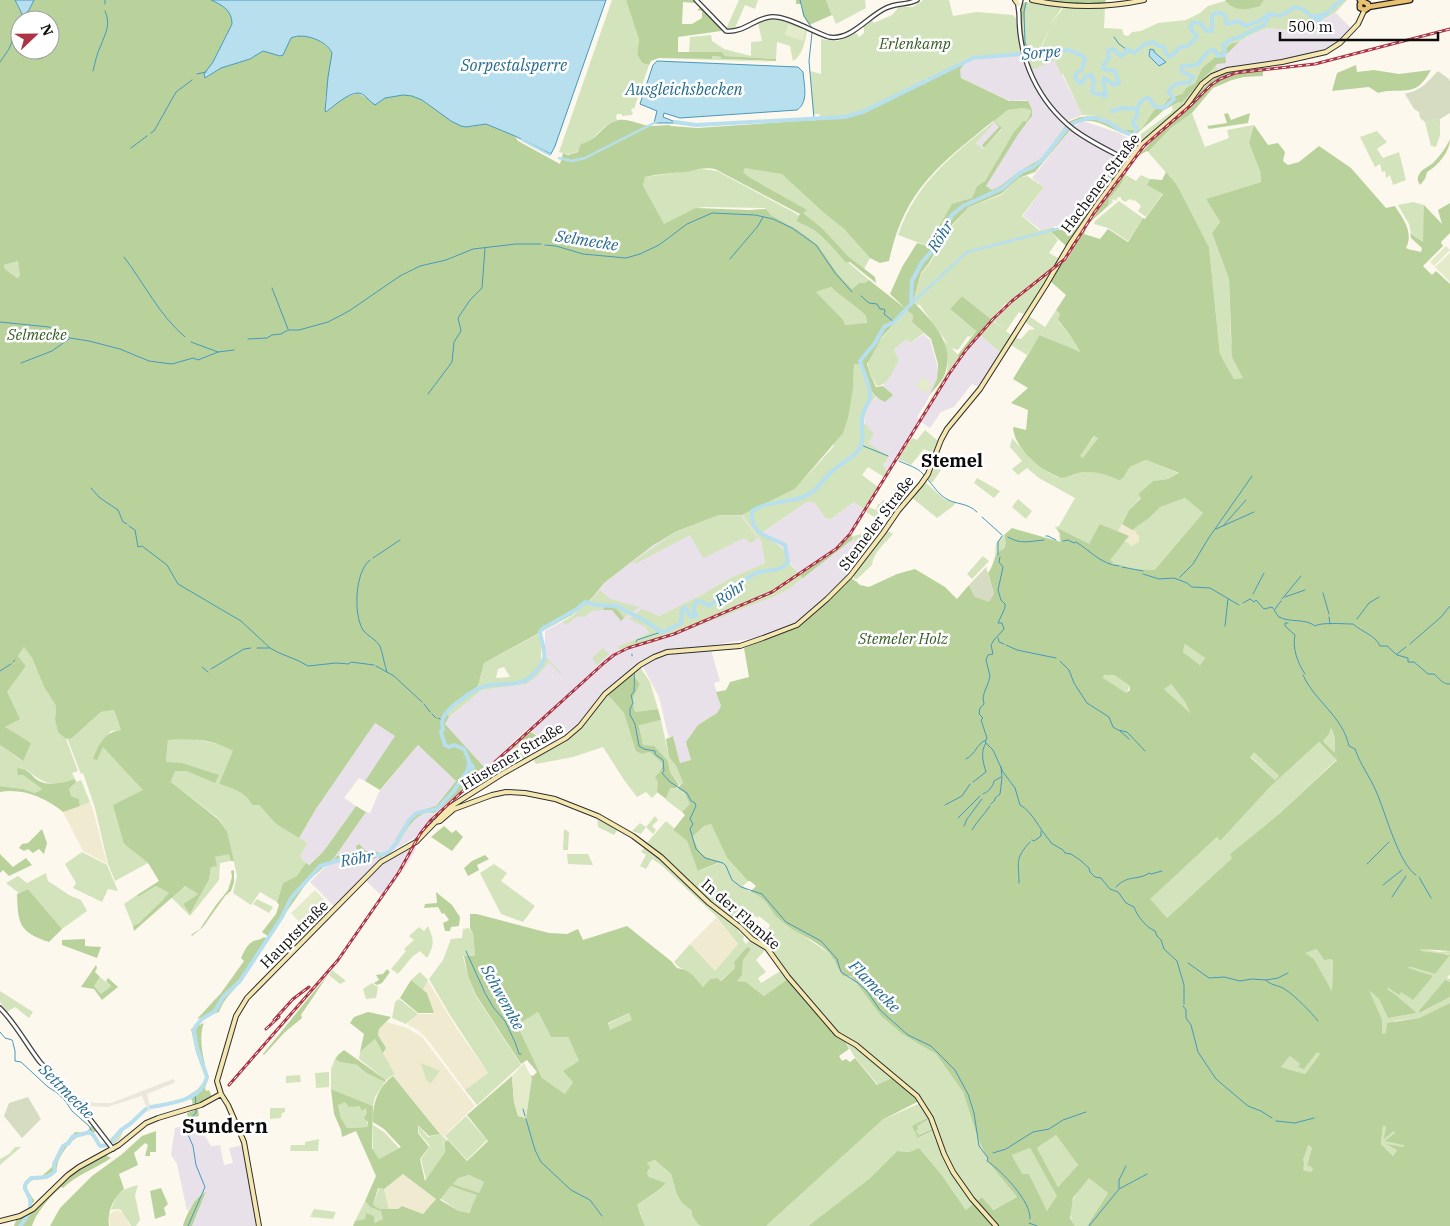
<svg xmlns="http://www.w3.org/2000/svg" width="1450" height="1226" viewBox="0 0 1450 1226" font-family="'IBM Plex Serif',serif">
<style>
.industrial{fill:#e8e1ea}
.farmland{fill:#f0ead0}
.green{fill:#d3e3bb;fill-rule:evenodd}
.forest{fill:#b9d29c;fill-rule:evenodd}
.cemetery{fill:#d6dcc1}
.pitch{fill:#e3ebcb}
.plaza{fill:#ece6dd}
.water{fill:#b8dfee;stroke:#4799bc}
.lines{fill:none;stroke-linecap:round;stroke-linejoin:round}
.stream{stroke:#4799bc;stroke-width:1}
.canal{stroke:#b8dfee;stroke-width:2.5}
.river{stroke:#b8dfee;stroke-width:4}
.tertiary-casing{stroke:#3f3f3f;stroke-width:5.5}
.secondary-casing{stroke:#2e2e2e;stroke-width:6}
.primary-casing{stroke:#1d1d1d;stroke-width:7}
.tertiary{stroke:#fff;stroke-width:3}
.secondary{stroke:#f5e7b0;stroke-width:4}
.primary{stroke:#e8c072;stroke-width:4.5}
.rail-casing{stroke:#ab3546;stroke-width:3}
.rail{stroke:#fff;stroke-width:1;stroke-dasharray:4;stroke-linecap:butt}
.labels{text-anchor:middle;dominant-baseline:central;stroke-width:5;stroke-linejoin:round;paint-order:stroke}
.park-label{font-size:15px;font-style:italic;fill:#355b24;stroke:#fff}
.street-label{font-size:15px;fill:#0c0c0c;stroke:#fff}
.water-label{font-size:16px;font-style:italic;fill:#256a8e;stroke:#fff}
.quarter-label{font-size:18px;font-weight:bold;fill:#0c0c0c;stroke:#fff}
.district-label{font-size:20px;font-weight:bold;fill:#0c0c0c;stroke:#fff}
</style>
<rect width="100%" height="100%" fill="#fdf8ed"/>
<path class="industrial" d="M1336,13L1351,28L1338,43L1325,51L1271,63L1237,66L1218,71L1216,65L1225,54L1228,53L1239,42L1250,35L1267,28L1299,31L1317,23Z
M1027,54L1033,69L1055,60L1061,74H1062L1082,115L1067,121L1074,127L1083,121L1119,133L1139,144L1130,156L1122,155L1071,222L1041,230L1023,216L1044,187L1032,178L1070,129L1066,125L1042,158L1018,172L1002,185L992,190L986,186L1017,135L1030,120L1027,100L1010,101L961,78L960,74V70L966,61Z
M994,123L999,127L982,145L984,148L983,149L976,143Z
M924,334L930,340L937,364V379L926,403L917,417L921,421L961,358L980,335L1001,353L978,387L972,384L954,407L941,412L930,428L921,422L888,471L883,467L889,456L867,443L864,415L870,403L877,397L885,402L892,395L883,385L899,360L894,349L907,339L910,343Z
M807,502L815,503L825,518L831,519L854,502L866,511L852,535L828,556L800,575L790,563L788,554L763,532Z
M719,515H742L761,541L765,563L730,578L701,595L659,616L644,626L649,633L619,647L649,644L773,597L789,589L853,539L865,552L846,570L850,574L794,625L761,637L702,647L666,650L655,654L636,665L613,685L598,698L576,726L556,738L555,743L549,746L546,742L528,728L509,746L520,761L465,795L463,793L467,786L484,767L445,724L449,717L482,690L526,684L549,662L545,656V631L571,617L592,598L604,583L651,547L673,533Z
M711,650L720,681L714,683L721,706L717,713L698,725L691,760L680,763L673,736L669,737L667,731L659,697L642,665L662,655Z
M375,723L396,736L365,781L359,778L344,798L356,806L323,852L308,865L300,856L308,843L299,838L316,809Z
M418,745L456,781L436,806L415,812L395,840L399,842L413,821L418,816L431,813H435L416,837L389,853L335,907L310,882L334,858L366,812L370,813L379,792Z
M414,844L416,849L410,860L387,892L381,895L365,880L381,864Z
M194,1124L198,1125L211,1146L220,1145L224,1165L233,1163L229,1148L243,1145L258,1226H192L206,1193L201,1194L187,1211L177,1164L171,1155L175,1128Z"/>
<path class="farmland" d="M1122,524L1135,531L1139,537V542L1131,546L1126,541L1128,536L1118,532Z
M90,802L93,810L107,864L83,851L63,812Z
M717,917L738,944L715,971L690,944Z
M428,981L457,1029L488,1073L465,1090L428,1040L419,1031L407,1024L418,1014H434L427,993L423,990Z
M387,1022L407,1028L422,1037L475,1106L443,1137L393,1076L395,1074L383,1053L386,1048L378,1035L379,1029Z
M403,1174L436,1199L423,1214L402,1206L398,1209H389L384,1189Z
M117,1210L123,1213L130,1226H110L109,1215L112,1212Z"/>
<path class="green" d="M612,0H626L639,40L637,54L642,63L649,65L634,109L632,108L631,111L633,112L632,115L622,116V114H617L616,117L617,120C614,121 610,123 607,125C591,136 581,161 559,152Z
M739,0H758L755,9L745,5L734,30L726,29Z
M826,0H865L866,8L836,24Z
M923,0H949L953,16L977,12L1013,15L1017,19L1021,53L965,60L863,112L844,117H819L820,114H813L810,71L821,74V39L838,41L855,31L859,37L864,33V24L871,19L874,23L892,15L899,7H913Z
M1264,0H1347L1335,13L1317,23L1299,31L1267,28L1250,35L1239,42L1232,43L1202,68L1195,83L1186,88L1182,94L1169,98L1163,106L1154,110L1141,130H1124L1110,121L1097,116L1082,115L1063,74L1061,75L1055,60L1032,70L1027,54L1048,51H1042L1041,49L1050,27L1040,49L1030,51C1020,40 1024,16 1027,2L1060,7L1061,9L1050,25L1064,7L1105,8L1104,28L1122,29L1124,35L1128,36L1132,32L1141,31L1158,23L1186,20L1200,13L1208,6L1225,1L1228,4L1260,6Z
M768,19L781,20L807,30C805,41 803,55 793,61L790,46L777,42L776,59L725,56L722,52H689L690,37L711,35L712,41L724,49L751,56V42L762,41L758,23Z
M712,56L721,57V59L780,62L657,58L711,59Z
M1216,65L1218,71L1204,80L1187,104L1139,144L1136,143L1141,138V134L1170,113L1173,110L1172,106L1179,102L1181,104Z
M1024,108L1031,109V113L1026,122L1024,120L1013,133L985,181L977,186L972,198L952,205L928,246L898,235C917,181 951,157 993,122L994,123L976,143L983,149L1002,129L994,121L1008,110Z
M1192,113L1205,147L1229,138L1227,130L1254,125L1249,143L1260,171L1261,182L1206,199L1220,222L1212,233L1229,279L1231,342L1243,378L1234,379L1220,354L1209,247L1177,185L1148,152L1171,128Z
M1440,119V135L1436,147L1431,146L1425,122Z
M1377,131L1387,142L1377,149L1383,158L1399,152L1406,180L1393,185L1390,175L1386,178L1385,171L1382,172L1380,164L1375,167L1360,137Z
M745,167L778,172L782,174L791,181L844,229L870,258L864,269L849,257L822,228L802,213L806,210L749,177L742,172Z
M702,169L717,171L795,213L799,216L796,221C802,225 808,226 814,230C826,239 836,252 846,263H849L869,280L865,283H859L852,289L838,274L818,245L798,230L771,215L765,208L705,207L696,208L672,236L0,305L643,186L645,177Z
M1126,175L1136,181L1141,175L1150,179L1148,185L1163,193L1146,217L1138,211L1141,206L1135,200L1134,201L1130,199L1125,202L1121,199V197L1116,198L1118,199L1115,201L1114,199L1112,201L1113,202L1108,206L1107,204L1111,196Z
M1027,176L1044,187L1022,216L1039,230L1037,231L1053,227L1050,231L1058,240L1049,253L1060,259L1026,315L1019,312L1006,331L1012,336L1001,353L980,335L993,321L1005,330L993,320L1009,305L1006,303L991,319L962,296L950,309L976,331L970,337L968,336L958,350L951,348L919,304L917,306L913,302L921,274L930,263L952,226L969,207L1001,195L1019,178Z
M1119,201L1143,218L1128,241L1108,228L1094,224L1095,221Z
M1413,202L1424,205V243L1411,233L1409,224L1398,205Z
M18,261L20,276L17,278L5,269L4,265Z
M831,287C842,298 856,305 866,316L867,324L845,325L815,292Z
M908,310L913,315L912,322L924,333L910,343L907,339L894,349L899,360C893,370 889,385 877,386C873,379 868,372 868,364C869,348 897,322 908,310Z
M1056,310L1060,314L1058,321L1070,335L1080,353L1041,335L1027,355L1011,345L1016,338L1021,339L1029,330L1035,329L1025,322L1029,316L1045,327Z
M944,340L960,357L920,420L919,419L947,372L948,362Z
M854,363L859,364L870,390L876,397C868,404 864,413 864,423L874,434L868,443L889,456L883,466L888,471L884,477L868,467L862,475L878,487L865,510L854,502L831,519L825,518L815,503L807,502L763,532L788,554L789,563L803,578L789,589L773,597L670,637L649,644L620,650L618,647L649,633L644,626L629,619L642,609L659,616L701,595L730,578L765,563L761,541L742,515L795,489L833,447L853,388Z
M925,430L938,441L933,453L924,449L911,465L898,459L912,438L917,440Z
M1095,436L1098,438L1083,459L1079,456Z
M1012,438L1031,459L1049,473L1058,477H1069L1078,473L1094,471L1123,478L1130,467L1146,460L1180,474L1168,479L1153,481L1138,494L1141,497L1129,510L1118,532L1100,524L1122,544L1126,541L1131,546L1139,542V537L1135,531L1132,530L1148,519L1159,507L1185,498L1203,513L1154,570L1132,569L1121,565H1112L1060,542L1059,533L1055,527L1059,526L1075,498L1039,478L1027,468L1018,475L1012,469L1022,461L1010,447Z
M936,466L941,470L932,483L928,479Z
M977,478L1000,491L994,498L974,483Z
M925,482L944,499L956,503L952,507L937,518L911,497Z
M1018,499L1032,511L1026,519L1012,507Z
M883,500L894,505L891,511L888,509L882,515L879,514L876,518L866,512L869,507L876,510L878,504H880Z
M719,515L741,516L758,538L751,543L744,538L703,558L690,535L637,563L633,562L674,533Z
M888,531L893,534C885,543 873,553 872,565L857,579H854V574Z
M870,532L872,535L863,549L853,539V536Z
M1004,535C1008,550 1002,547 995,557L996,543Z
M983,556L989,561L972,579L967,574Z
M600,590L610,599L639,607L624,618L617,609L589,603Z
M587,603L602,607V610L592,611L584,617L578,616L566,625L563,622L572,616Z
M542,632L541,660L545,656L561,673L560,674L549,662L536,677L526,684L482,690L449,717L445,712L478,686L484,663ZM504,667L510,677L496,678L498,669Z
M1185,644L1205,658L1200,665L1183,652Z
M24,646L32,658L44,687L56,706L55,720L58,731L66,739L78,771L72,773L75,779C53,788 44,784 27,770L23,775L42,789L35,793L24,789L0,786V745L22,761L5,727L7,692L26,666L18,656Z
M603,648L609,654L597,665L592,658Z
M640,667L650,682L658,709L635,712L632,700L640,684L632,674Z
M1104,674L1114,675L1130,686L1126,694L1103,678Z
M1168,684H1171L1185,702L1190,714L1164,689Z
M608,695L624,713L642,754L650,752L663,764L657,793L652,798L646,792L637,797L624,780L603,747L573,757L536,764L532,758L559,743L560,738L572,731L575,732Z
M114,710L121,730L111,731L100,743L144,790L124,844L148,863L115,881L108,864L95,808L83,773L81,774L67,738H72L101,712Z
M661,720L669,757L676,766L683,783L680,785L670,772L668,761L643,746L639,724Z
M1330,727L1335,738V753L1323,741L1329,734Z
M190,738L223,745L234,751L219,784C231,788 246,792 252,805H259L276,824L308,843L300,856L306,863L298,876L283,883L277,902L260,892L251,905L233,893L237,876L227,831L218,818L171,782L175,771H187L215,783L166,762L168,740Z
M520,740L530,756L520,761L511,749Z
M1319,742L1337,759L1279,814L1230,854L1233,857L1167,918L1149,899L1217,837L1220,841L1222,839L1270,787Z
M1254,751L1279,776L1275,780L1250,756Z
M81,780L90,802L80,806L79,799L71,796L69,789L76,782Z
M670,787C682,788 685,795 691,805L682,812L666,800Z
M655,816L658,820L652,826L656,830L653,834L646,827L641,834L632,831L640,823L646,827Z
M597,817L618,829L614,835L598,827Z
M666,821L674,828L673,830L687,841L699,871L719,863C702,855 699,854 693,835L704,826L711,824L727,858L748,881L743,886L750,892L760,896L769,903L770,909L781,921L829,953L843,976H851L881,1016L902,1034L936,1054L963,1092L977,1136L989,1163L1017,1197L992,1210L982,1197L976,1203L950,1165L930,1113L922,1100L885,1067L857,1044L837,1033L813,1002L789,978L764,996L746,982L736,981L742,975L743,960L750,949L747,947L734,962L735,968L720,981L717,978L710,979L703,987L692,974L679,967L674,962L690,944L715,971L738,944L717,917L660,864L652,859L646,869L640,866L646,855L641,852L644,848L665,861L714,909L739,929L738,931L744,936L743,940L746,944L751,939L766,949L756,960L766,972L758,978L761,983L782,970L789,978L790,977L768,947L761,942L763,939L762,936L771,942L775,935L767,931L770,925L759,916L758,918L755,916L750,921L756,926L750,935C739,923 725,916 714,906C691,886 671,862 646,844Z
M564,829L569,832L568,850H563Z
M82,852L107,865L118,891L108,889L102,902L73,888L76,883L65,864Z
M230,853L231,861L220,863L219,880L190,916L171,897L185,886L198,894L183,904L190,914L209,880L211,867L215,857Z
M567,854H588L593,865L568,864Z
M494,864L507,873L501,881L535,906L523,922L501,914L480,873Z
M46,873L48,881L69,895L81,900L87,911L62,929L28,889L19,893L6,883L18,876L27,883Z
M156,886L169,893C162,903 144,921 133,926L124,904L137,895L138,897Z
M257,899L273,907L269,913L253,904Z
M428,926C434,940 435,944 427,958L420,951L412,957L398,974L391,969L406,951L404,949L414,940L409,936L419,927L424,931Z
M469,928L473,934L475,956H463L468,976L476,996L521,1065L477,1105L465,1090L488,1073L450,1015L429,979L443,960L451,939L462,938L463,929Z
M1420,948L1439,952L1450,951V974L1447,978L1450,979V982L1445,981L1421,1013L1450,997V1003L1419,1018L1395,1021L1386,1034H1382L1368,988L1379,999L1388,1018L1417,1013L1397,996L1387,990L1406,969L1411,967L1435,974L1449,954H1431L1420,951Z
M1317,949L1333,961L1332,991L1314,959L1304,953Z
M332,970L346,981L340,984L329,975Z
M420,972L428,980L423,990L411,980Z
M100,977L111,986L101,994L94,986Z
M372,983L378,987L376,998L366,999L363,989Z
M0,991L33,1012L29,1018L15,1007L7,1012L0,1002Z
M399,999L418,1014L406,1024L392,1018L395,1002Z
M538,1012L551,1037H568L579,1061L573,1082L565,1094L542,1078L516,1025Z
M629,1013L633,1020L610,1031L608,1024Z
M375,1039L395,1074L386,1080L359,1059L360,1052Z
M845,1041L894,1077L878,1085L854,1056Z
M1317,1051L1320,1054L1305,1074L1281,1067L1290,1056L1300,1064L1298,1067Z
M335,1059L340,1062L357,1065L366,1073L385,1082L375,1097L373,1106L331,1089V1069Z
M421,1063L440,1071L431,1083L426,1080Z
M329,1072V1087L316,1088L315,1073Z
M300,1075L301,1082L286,1083V1076Z
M345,1102L367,1108V1127L347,1128L341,1118L338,1104Z
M920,1103L929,1117L913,1126L919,1138L934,1130L939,1145L974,1204L966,1210L941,1174L919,1148L909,1152L897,1151L869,1179L808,1226H766L880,1121Z
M270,1108H285V1112L282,1113L281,1118L270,1119Z
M466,1116L487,1140L467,1160L445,1136Z
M930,1118L934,1128L918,1135L916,1130V1126Z
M126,1124L128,1126L122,1130L123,1132L119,1140L114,1144L110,1139Z
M373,1125L384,1132L399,1148L379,1159L373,1150Z
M418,1125L428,1137L440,1134L447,1140L443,1142L445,1152L426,1180L421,1159L430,1146L419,1133Z
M1383,1126H1386L1385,1138L1394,1131L1396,1133L1386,1141L1404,1144V1147L1386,1145L1397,1150L1393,1156L1381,1144Z
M1056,1135L1078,1165L1058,1187L1037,1148Z
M319,1139L318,1151H290L291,1145H305V1142Z
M1307,1145L1312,1148L1307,1165L1313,1168L1311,1172L1303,1170V1160Z
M15,1147H21L0,1165V1159L9,1154Z
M1030,1148L1058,1196L1047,1212L1029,1174L1022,1175L1012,1155Z
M655,1160L671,1174L677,1195L682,1203L690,1209L692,1215L702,1226H645L640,1211L636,1206C646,1198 659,1193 666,1183L649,1177L647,1173L649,1170L647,1163Z
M469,1175L484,1182L475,1202L468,1213L459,1211L441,1199L451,1186L478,1193L453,1184L458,1177Z
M1089,1177L1108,1193L1087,1226H1075C1062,1209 1078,1191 1089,1177Z
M138,1185L135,1195L140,1220L136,1226H131L121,1210L117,1209L111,1210C117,1193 119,1190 138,1185Z
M379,1188L384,1189L389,1209H381L383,1219L374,1223L366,1214L365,1219L355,1221L365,1201L370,1207L379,1210L373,1205Z
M314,1209L336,1212L333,1219L310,1217Z"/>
<path class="forest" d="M0,0H15L19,9L29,10L34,0H211C222,5 232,10 232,24L213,62L204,74L206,78L221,68L250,59L263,51L281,56L283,55L291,38C304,32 326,41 332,53L325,102L326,112L343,98L358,93L377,104L385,98L403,95L412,96L422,100L451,121L470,127L486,124L515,136L518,141L560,164L563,153L568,155L578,152L581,144C597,141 600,127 615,121C627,116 643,127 653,126C658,126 663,125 669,125L671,126L697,128L844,118L864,113L966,61L960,70L961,78L1009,101H1028L1032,110V116L1017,136L986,186L992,190L1002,185L1018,172L1042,158L1066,125L1070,130L1035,172L1019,178L1001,194L969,207L951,226L929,263L921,273L913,302C931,319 954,343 946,370C944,380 935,388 929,396L937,379L938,364L931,339L912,322L913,315L907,310L882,337L867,364L870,374L876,387L883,386L893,395L885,402C869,395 865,379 859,364H854L853,388L848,418L843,433L795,489L742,515H719L675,532L652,546L604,583L592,598L572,615L484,663L478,686L445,712L449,717L445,724L484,767L467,786L435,813C415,810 408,829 399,842L395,840L409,818L415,812L436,806L456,781L418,745L380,790L365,781L395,736L375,723L316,809L299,838L276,824L259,805H252C246,792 231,788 219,784L233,751C213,739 191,738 168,740L166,762L182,763L219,775L215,783L187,771H175L171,782L218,819L227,831L234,861H231L229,854L215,857L217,866L211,867L209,880L190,914L183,904L198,894L185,886L134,931L133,926L139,923L164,899V898L169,893L156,886L138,897L137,895L159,881L148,863L124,844L113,805L143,790L103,747L97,760L93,759C99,744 104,732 121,730L114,710L101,712L72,738L66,739L58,732L55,720L56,706L44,687L32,658L24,647L18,656L26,666L7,692L20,719L5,727L31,743L23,761L0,745ZM20,20H50V50H20ZM1024,108L1031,110V113L1026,122L1024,120L1013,133L985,181L977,186L972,198L952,204L928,246L917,243L902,267L890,294L906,309L869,280L865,283H859L852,289L838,274L818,245L798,230L771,215L766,209L749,210L696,208L664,224L643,186L645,177C658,174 672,173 686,172C696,170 705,167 715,169L800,214L796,221C802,225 808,226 814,230C826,239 836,252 846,263L850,262L876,283L875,277L849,257L822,228L803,213L807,210L749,177L743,172L745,168L782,174L822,211L844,229L870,258L880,263L889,261C904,190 939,165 993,121L999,127L982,145L984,148L1002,128L994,121L1008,110ZM18,261L20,276L17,278L5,269L4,265ZM831,287C842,298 856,305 866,316L867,323L845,325L843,320L816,292Z
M626,0H694V3L683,2L682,24H692L702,18V11L697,10L701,7L722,29L721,31L678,37V52H722L725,56L776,59V61L721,59V57L712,56V59L659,58L651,61L649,65L642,63L637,54L639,40Z
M796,0H826L832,15L809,25L803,16L801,4H796Z
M1046,0H1106L1105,3C1085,4 1066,4 1046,0Z
M1226,0H1264L1260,6C1246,10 1236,12 1225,1Z
M1027,2C1024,16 1019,41 1031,51L1040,49L1042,51L1025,53C1021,38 1017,19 1022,3Z
M1239,42L1228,53L1225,54L1226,63L1217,64L1181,104L1179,102L1164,110L1133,137C1114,133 1091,111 1073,126L1068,122L1080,117L1097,116L1110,121L1124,130H1141L1154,110L1163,106L1169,98L1182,94L1186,88L1195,83L1202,68L1232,43Z
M1356,65L1357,72L1374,70L1399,74L1431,70C1428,75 1425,80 1421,84C1410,95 1391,88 1378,93L1369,87L1332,91L1337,73Z
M1263,66V76L1244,77L1232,80L1213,88L1192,113L1171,128L1148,152L1147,151L1138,156L1155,138L1193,104L1192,103C1212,72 1229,70 1263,66Z
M1228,113L1231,120L1250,113L1248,123L1209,129L1207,126L1227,123L1224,114Z
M1254,125L1268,145L1278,143L1285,152L1283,161L1288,165L1299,162L1319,146L1351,168L1386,208L1395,206C1403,219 1414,232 1406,248L1408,249L1421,252L1422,248L1411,238L1410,233L1423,242L1424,205L1442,224L1438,210L1450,203V233L1441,242L1443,246L1423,266L1432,275L1436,271L1450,284V951L1420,949L1421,951L1450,955L1435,974L1411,967L1408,968L1433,976L1413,1000L1401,992L1399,995L1389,988L1387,989L1397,996L1417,1013L1388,1018L1379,999L1369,990L1382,1020V1034L1386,1033L1387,1023L1419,1018L1450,1003V1226H1087L1108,1193L1089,1178L1073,1198L1070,1218L1075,1226H808L869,1179L897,1151L909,1152L919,1148L941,1174L966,1210L982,1197L993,1210L1017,1197L989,1163L977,1136L963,1092L936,1054L902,1034L881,1016L851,976H843C838,969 834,959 829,953C815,939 794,933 780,920C766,908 771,899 750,892L756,886L750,881H748L727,858L711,824L704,826L693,836C699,854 702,856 720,862L698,871L687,841L673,830L685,815L682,812L690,804L684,793L677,788L683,783L676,766L669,757L666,739L673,736L680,763L691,760L686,742L698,725L717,713L721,706L716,692L726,690L730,682L749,677L744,648L797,628L829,600L851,578L857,582L860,585L869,587L897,574L915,569L945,587L957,599L969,585L975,597L994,594L988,573C992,568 993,563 995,557C1000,547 1009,552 1004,535L1012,528L1061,542L1060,533L1057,528L1089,544L1100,524L1129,536L1110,560L1113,562L1112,564L1121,565L1132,569L1154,570L1156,568L1203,513L1185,498L1160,507L1148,519L1132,530L1122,524L1129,510L1141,498L1138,494L1153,481L1168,479L1179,473L1146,460L1130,467L1123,478L1119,480C1105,474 1094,470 1078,473C1071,475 1067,479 1059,477C1041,471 1015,449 1013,428L1014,427L1026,430L1028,410L1011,403L1028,388L1013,379L1040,335L1080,352L1070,335L1058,320L1060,314L1056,310L1066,295L1050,281L1061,264L1068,258L1084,229L1086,230L1084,234L1100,239L1108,229L1128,242L1143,218L1145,219L1163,194L1147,185L1150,179L1162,180L1166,172L1177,185L1209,247L1220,354L1234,379L1243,378L1232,357L1229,279L1212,233L1220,222L1206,199L1261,182L1260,171L1249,143ZM1094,436L1098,438L1083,458L1080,456ZM1185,644L1205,658L1200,665L1183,652ZM1104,675H1114L1130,686V690L1126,693L1103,678ZM1171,684L1185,702L1190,713L1164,689ZM1331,728L1335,738V753L1323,741L1329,734ZM1319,742L1337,760L1279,814L1230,854L1232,858L1167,918L1150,899L1217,837L1220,841L1222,839L1270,787ZM1254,752L1279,776L1275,780L1250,757ZM1317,949L1324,960L1331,959L1333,961L1332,991L1314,959L1305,953ZM1317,1052L1320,1054L1305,1074L1281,1067L1290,1056L1300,1064L1298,1067L1304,1069ZM1383,1126H1386L1384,1139L1394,1131L1395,1133L1385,1141L1404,1145V1147L1385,1144L1397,1150L1393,1156L1381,1144ZM1056,1135L1078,1165L1058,1187L1037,1148ZM1308,1145L1312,1148L1307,1165L1313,1168L1311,1172L1303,1170L1304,1163L1303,1160ZM1030,1148L1057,1196L1047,1211L1029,1174H1022L1012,1155Z
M1450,139C1450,151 1438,166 1427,172L1425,179L1420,185C1417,180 1417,177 1420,173C1423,168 1429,167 1433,163C1440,156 1446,148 1450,139Z
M1117,162L1124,166L1067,247L1050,231L1053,227L1054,229L1074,222L1082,208Z
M1131,164L1121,184L1109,199L1108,206L1089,223Z
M962,296L991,319L960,357L957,356L976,331L950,309Z
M852,535L853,539L803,578L800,575L828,556Z
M604,606L617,609L624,618L621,621L612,610H603Z
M632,674L640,684L632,700L635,712L658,709L661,720L639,725L643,745L654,746L668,761L670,772L679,785L676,788H670L666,799L657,792L658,782L655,777L660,772L663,764L650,752L642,754L636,751L624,713L608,695Z
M531,732L545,741L520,740Z
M17,768C34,771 30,777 41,782C50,786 66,782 75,779L76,782L69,789L71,796L79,799L80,806L63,812C45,798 24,788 0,792V786L24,789L35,793L42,789L23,775H18Z
M356,806L366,812L334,858L308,881L269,937L262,932L276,914L279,905L277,902L283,883L297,876L306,863L309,865L323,852Z
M444,826L452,833L456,830L463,837L452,851L431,837Z
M42,829L47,843L44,854L39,849L33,853L28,849L24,851L19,848L22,844L28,843Z
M359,844L366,851L378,852L382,857L380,859L378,857L373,859L372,855L350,857L330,863L337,856L357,850L356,846Z
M0,854L13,867L26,858L32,865L9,876L3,870L0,873Z
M485,855L489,859L477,865L479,870L468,876L464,868L472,861Z
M234,870V882L231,891L225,896L203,927L192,936L191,935L200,929L216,905L228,890L232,877L231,871Z
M28,889L62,929L49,942C19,932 18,924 17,894Z
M436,892L452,905L460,917L459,926L451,927L450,931H445L443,923L449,920L444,913L442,914L438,907L424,908L425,904L437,903Z
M470,914H477L549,933L567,934L578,929L583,940L627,926L671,961L677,968L685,970L692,974L703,987L710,979L717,978L721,981L735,968L734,962L747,947L751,949L743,960L742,975L737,981L746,982L764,996L789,978L845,1041L849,1049L839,1056L842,1061L846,1059L850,1062L855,1058L877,1085L894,1077L919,1100V1101L882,1120L766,1226H702L698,1224L692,1215L691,1210L682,1203L677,1195L671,1174L655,1160L647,1163L650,1167L647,1173L649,1177L666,1183C659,1192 646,1198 637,1205L645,1226H353L355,1221L365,1219L366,1213L374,1216V1223L383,1219L381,1211L370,1207L365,1201L376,1176L356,1131L342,1137L341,1130L334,1114L331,1089L373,1106L372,1148L379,1159L401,1147L384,1129L373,1122C372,1104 378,1087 393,1076L440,1134L429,1136L418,1125V1133L429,1147L420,1159L425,1181L445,1152L444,1142L448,1140L467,1161L488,1141L467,1115L512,1076L514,1102L518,1116L526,1118L531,1078L529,1075L533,1076L537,1072L527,1060L521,1064L476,995L468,976L464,956H475L473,934L470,928ZM538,1012L551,1037H568L579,1061L563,1071L573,1082L565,1094L542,1078L517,1025ZM629,1013L632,1020L610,1030L608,1023ZM345,1102L349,1107L360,1106L361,1110H363L366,1108L367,1113L364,1118L368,1122L367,1127L347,1128L341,1118L338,1105ZM403,1174L436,1199L423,1214L402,1206L398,1209H381V1210L373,1205L378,1188L384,1189ZM469,1175L484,1182L479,1193L453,1184L458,1178ZM451,1186L477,1195L469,1213L459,1211L440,1200Z
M760,925L775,935L771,942L756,931Z
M264,937L266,938C257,954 249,972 237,986C228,997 225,998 219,1012L197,1019L221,993L244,961L241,958C244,952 246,946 252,942C256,939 259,941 264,937Z
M85,939V946L101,947L97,958L62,945V940Z
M96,965L97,968L95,972L100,977L94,986L101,994L111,986L106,981L108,978L118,987L102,1000L94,989L81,987Z
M387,969L390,972L382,983L377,985L374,983L379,980L376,975L383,974Z
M328,975L301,1015L302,1018L285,1032L264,1055L263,1054C285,1028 305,1001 328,975Z
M411,980L427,993L434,1013H418L400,998Z
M1445,980L1450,982V997L1420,1013L1419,1011Z
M368,1012L391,1017L379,1029L378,1035L386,1048L383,1053L375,1039L360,1052L364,1034L350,1023L354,1017Z
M204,1023C199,1034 202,1053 205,1064L201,1066L196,1052L191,1029Z
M344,1050L386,1080L385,1082L366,1073L357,1065L340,1062L335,1059L338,1055Z
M209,1076L205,1088L206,1091L209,1090L212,1097L193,1106L191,1097L179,1102L198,1089Z
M198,1109L199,1116L194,1117V1121L182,1123L188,1118L187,1113Z
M929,1117L930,1118L917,1126L918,1129L916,1131L919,1135L934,1128V1130L918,1138L912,1126Z
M92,1126L96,1131L91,1135C77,1130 63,1150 58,1162C57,1166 57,1170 54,1173C48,1184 35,1175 27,1184L26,1188L34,1200V1202L30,1205V1198L23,1189L25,1181L33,1176H42L52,1167L61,1148L75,1132L85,1133Z
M156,1131V1152H150V1156H145L148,1145L145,1143L134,1153L138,1165L119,1174L124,1189C113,1198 107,1212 109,1226H50L60,1208L92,1176L121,1155L142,1136Z
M106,1155L111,1158C95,1169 76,1175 63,1188L61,1187C50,1197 36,1212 32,1226H14L16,1220L38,1207L72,1174L85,1165Z
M161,1188L168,1204L164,1208L166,1215L155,1219L150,1191Z
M206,1192L192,1226H183C186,1215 195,1196 206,1192Z"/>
<path class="cemetery" d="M1438,71L1449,79L1450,82V113L1440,119L1425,122L1420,118L1419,112L1414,109L1405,94C1423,89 1425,84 1438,71Z
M986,567L994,594L989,602L975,597L969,585Z
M28,1097L41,1119L22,1138L4,1116L9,1103Z"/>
<path class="pitch" d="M788,24L806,30L803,41L785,35Z
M1446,246L1450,250L1434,266L1430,262Z
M1450,253V282L1435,267Z
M923,377L932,385L925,393L916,385Z
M315,890L330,906L306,929L291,913Z
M524,1063L532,1078L526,1118L518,1116L514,1102L512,1076Z"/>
<path class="plaza" d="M173,1079L175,1080L174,1083L147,1094L151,1110L148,1112L142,1096L107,1107L89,1106L77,1099V1097L95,1103H111Z"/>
<path class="water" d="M15,0H34L29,10L23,16Z
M211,0H606L555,146L551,154L515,136L486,124L466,127L461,126L451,121L422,100L412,96L403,95L385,98L375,105C370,102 366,96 362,94C352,89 334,106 326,112L325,111L328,77L332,53C327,41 304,32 291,38L283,55L280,56L263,51L250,59L221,68L205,78L204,74L213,62L232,24C232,10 222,5 211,0Z
M1150,49L1154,50V52L1166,62L1159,66L1149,56Z
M657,61L798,67L803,72C804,85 809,102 797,110L680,118L664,113L663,117L678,123H654L657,111L640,104L653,65Z"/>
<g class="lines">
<path class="stream" d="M105,0V4
M800,0L804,16L812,28
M1026,3L1024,12L1025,43L1032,53
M17,27L20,19L23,16
M812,33L809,61L814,118
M1114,37L1119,44L1126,49
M0,62L9,49L17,29
M93,71C95,63 97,53 101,45C106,32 111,24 105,11
M197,74L206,72
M151,133L154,131L176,92L192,80
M131,148L147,136
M545,245L556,246L583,254L626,258L640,254L659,245L687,224L712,213L755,215L773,219L792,228L816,245L835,273L852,292
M124,257C144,283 159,315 185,337
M730,259L758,226L763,217
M272,288L288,329
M861,296L869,303L877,304L880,309H883L885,310L884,314L894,322
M0,322L49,327L70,338L89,341L120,349L149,361L164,363L172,364L193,358L198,360L218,352L234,350
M248,339L267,338L272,335L281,334L288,330H299L328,322L349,311L400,276L420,266L446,260L473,249L516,244H541
M191,342L218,352
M21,363L52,351L69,339
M428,394L452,362L454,342L461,331L458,318L470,300L482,288L485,248
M861,445L888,456
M899,461C907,465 917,467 923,474C931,482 936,492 945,498C955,505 967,502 977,512
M91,488L100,498L118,510L123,522L127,524
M982,517L1002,535
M129,526L135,530L138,547L142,546L167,565L178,584L241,621L270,648L277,652L299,661L308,666L336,663L349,664L351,662L374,665
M1223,526L1246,500
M1216,529L1254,512
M1046,536H1048L1056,540
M1008,537C1021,545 1030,541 1044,540
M1063,541L1068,540L1074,543L1076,542C1091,551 1100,564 1119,566
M998,555V542L1002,536
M1000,557L999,562L1003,567L998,590L1001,600L1005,604V608L998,623H1002L1004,629L994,640L991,645L993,654L988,655L986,660L990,676C989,684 984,690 983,698L984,704L980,708L979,714L983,718L981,720L987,738L985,742L993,750L1003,772L1015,788L1020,805C1032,811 1040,830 1050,841L1051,843L1063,850L1065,853L1071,854L1080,860L1089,868L1090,872L1095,877L1101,878L1110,889L1118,892L1126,903L1134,907C1137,916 1146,927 1155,931L1157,936L1161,940L1164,949L1177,961L1184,985V1004
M373,558L400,540
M370,560C355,571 353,614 363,630C367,636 376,639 380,646C383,654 384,664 387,672
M1122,567L1143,571
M1143,574L1159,579L1174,578L1187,583L1192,587L1210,588L1239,605
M1180,577L1193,564L1208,539L1252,476
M1323,593L1329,614
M1253,594L1264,573
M1285,597L1305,590
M1282,599L1301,576
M1243,603L1250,599L1254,602L1256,600L1264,609L1272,607C1275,610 1276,614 1279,617C1291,623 1305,618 1315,626C1320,622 1345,624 1353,624C1362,632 1375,635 1380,646H1387L1397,655L1408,658V662H1414L1428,674H1434C1439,678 1443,685 1450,684
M1275,609L1281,601
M1329,617L1330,624
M1357,619L1369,603L1379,597
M1288,623H1285V626L1295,635C1292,648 1298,664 1305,674
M1225,626L1228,599
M998,638L999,642L1004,644
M636,642L637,640L661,632
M1410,644L1441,617L1450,606
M1006,645L1017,650L1056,658
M257,648H269
M1397,654L1406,647
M632,656V654
M1060,661L1069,670L1074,683L1087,703L1109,717L1113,727L1118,730L1127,732L1145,751
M13,662L15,660
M376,666L394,676L422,702
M202,667L208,672
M211,669L244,649L251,648
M0,671L11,664
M634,673C635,678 634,687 634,692L631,695L633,703L630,709V715L635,724L639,746L644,749L655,751V754L663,760L664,771L662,773L670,782L687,793L691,801L695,803L696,806L690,819L693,824L690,829L696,849L705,858L723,863L726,866L732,880L741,887L762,894L786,922L821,941L837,959L841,972L858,983L867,991L880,1010L908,1035L931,1046L955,1070L968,1094L974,1113L979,1146L988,1158L987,1161C1000,1169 1032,1202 1030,1219
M1303,675C1315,702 1342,715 1349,746L1355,749C1360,764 1370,777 1376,791C1385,811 1399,865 1416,875
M424,704L430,712
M432,714L436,718
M438,718L442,720
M1120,731L1129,739
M966,759C977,753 975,745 986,740
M973,782L986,772C983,762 980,752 986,743
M983,794C988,792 993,787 994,781L1001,777
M991,804L995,800V798L1000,794L1002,778L1001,767
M945,805L962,796L970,784
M958,818L980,796
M964,826L967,819L982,799
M972,830C977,821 984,815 990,806
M1032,840L1034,841L1041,836V831
M1367,864L1389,842
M1419,877L1431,898
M1019,883C1019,863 1014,859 1030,842
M1383,885L1402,870
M1116,887C1128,874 1138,881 1149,873L1151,874L1162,871
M1392,897L1406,876
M466,951L485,993L493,1007L505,1021L515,1042L519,1054H521
M1188,963L1209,978L1224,977L1240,981L1252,979L1266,980C1271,986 1280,985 1286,990C1295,996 1311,1012 1318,1021
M1266,980L1278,978L1288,973
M1183,1006L1186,1010V1018L1191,1025L1198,1052L1216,1079L1248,1106L1261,1111L1272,1118
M0,1032L5,1038L12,1040L13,1042
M13,1043L15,1051V1061L21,1062L48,1087L56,1092L66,1102L72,1111L89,1126L93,1134
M195,1094L196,1105
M523,1109L525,1116
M526,1119L535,1150L541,1162L571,1190L590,1200L602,1216
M1276,1121L1295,1123L1314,1118
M185,1123L196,1113V1109
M186,1130L193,1146L196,1165L205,1187L188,1226
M993,1153L1006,1149L1033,1132L1049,1129L1063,1120L1086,1112
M1119,1188V1180L1126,1166
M1029,1223L1037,1226
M1089,1226L1119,1189L1147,1174"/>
<path class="canal" d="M522,140L550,155
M559,158L572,161L585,158L658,121
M911,304L967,252L1076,224L1121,167"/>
<path class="river" d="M1312,17L1326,14
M1112,111L1122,108L1136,109
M675,122L696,125L844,117L863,112L973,58L1069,50L1081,55L1085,59L1082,69L1078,72L1075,77L1078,82L1082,83L1085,77L1091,75L1094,81L1092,92L1106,96L1103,81L1104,78L1114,85L1119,83L1115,71L1103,69L1104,64L1109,58L1108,51L1110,49L1115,50L1120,56L1123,55L1127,49L1134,53L1145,44L1153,42L1158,46H1163L1168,57L1174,54L1180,47C1193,46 1188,44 1197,37L1190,27L1194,22L1200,23L1207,31H1212V15C1220,10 1227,14 1226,23L1228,24L1238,21L1246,26L1261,20L1269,14
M467,771L473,767L469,762
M151,1107C172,1103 201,1101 207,1077L197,1048L194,1031L195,1027L202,1019L215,1011L223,997L240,981L282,917L291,898L320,866L352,856L380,855L388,853L397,842L410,819L417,813L437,809L453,792L468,770L469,761L464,749L454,745L449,747L445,745L441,732L443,729C442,725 442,721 443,718C448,707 475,688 486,686C498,683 512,686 524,681C531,679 542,665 544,658C546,651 541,640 540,632L542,629L577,609L585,602L596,605L617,606L647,622L661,632H664L681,623L682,610L685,607L690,616L694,617L696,615L693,609L697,601L702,602L709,606C716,600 724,597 732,591C740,585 746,577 757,573C769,568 778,574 788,562L785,545C769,536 750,536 752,511C768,501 786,503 803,497C815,493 822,481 831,472C839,465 853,457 858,451C867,439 859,427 863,414C865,407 871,401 870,393C869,382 863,371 860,361L875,343L884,327L894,322L911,304L912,281L922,262L932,251L952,215L963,206L1003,188L1021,172L1033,167L1042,160L1067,128L1074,123L1087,118H1096L1108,122L1120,130L1134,136L1137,128L1133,124V121L1137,116C1136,108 1140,98 1149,98L1154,106L1164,108L1174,99L1169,92C1172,83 1180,82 1189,83L1193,77L1181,71L1182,66L1197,65C1204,59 1204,50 1215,50L1218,56L1224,55L1225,50L1223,45L1232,39L1237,38L1264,25L1270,14C1274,15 1279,16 1283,15C1289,12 1291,6 1298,8C1307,9 1310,19 1319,20L1342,0
M20,1226C26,1219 32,1210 30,1200C29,1194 24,1191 25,1185L31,1178C41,1177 48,1179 55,1171L54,1164L63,1146L69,1143L72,1137L90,1132L94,1136L100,1146L108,1145L121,1130L130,1124L146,1109"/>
<g class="tertiary-casing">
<path id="tertiary" d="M696,0L726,31C743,33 754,19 770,17C786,15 813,32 829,37C851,41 868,16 886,8C896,3 908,5 917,0
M1018,0C1017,5 1019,10 1019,15C1019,60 1038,101 1073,129C1090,142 1110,151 1129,161
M1019,8L1021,0
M0,1008C16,1024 26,1044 40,1062C51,1074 64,1082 72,1097
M70 1100a3 3 0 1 1 6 0a3 3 0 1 1-6 0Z
M76,1101L113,1149"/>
</g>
<g class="secondary-casing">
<path id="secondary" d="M1015,0L1018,4
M1032,0C1069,8 1107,8 1144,0
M435,822L440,821L454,809L492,795L506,792L525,793L555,799L598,816L633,836L661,857L709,903L740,927L752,939L767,948L788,977L837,1034L856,1045L917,1096L931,1118L944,1154L953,1172L972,1199L996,1226
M0,1221L20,1216L33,1209L68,1175L79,1167L119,1145L146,1123L158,1118L201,1105L221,1094
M259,1226L244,1142L228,1105L221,1094L217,1081L236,1016L247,998L381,862L416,842L450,807L502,774L566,738L580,726L605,694L640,665L654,657L667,652L740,646L763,638L797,625L827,599L850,576L883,533L898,511L921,484L928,474L941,440L947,429L980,389L1046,285L1070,244L1099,202L1141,145L1186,106L1202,84L1212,76L1227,70L1282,62L1326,52L1340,43L1358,24L1364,11"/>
</g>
<g class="primary-casing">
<path id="primary" d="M1360,0L1368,4V8L1365,10L1360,8V4L1362,2
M1368,7L1410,0"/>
</g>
<use href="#tertiary" class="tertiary"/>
<use href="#secondary" class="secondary"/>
<use href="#primary" class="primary"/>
<g class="rail-casing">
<path id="rail" d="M274,1020L293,999L309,987
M266,1029L279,1017
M229,1085L338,960L399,872L420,834L431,820L604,663L614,655L628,648L674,634L772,592L836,549L850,534L949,374L966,350L993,319L1012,301L1065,259L1094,213L1144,146L1190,106L1211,85L1220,79L1235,73L1315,64L1450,29"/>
</g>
<use href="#rail" class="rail"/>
</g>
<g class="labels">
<g class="park-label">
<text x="915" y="43">Erlenkamp</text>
<text x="37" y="334">Selmecke</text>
<text x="903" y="638">Stemeler Holz</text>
</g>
<g class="street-label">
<text transform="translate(1100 183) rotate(-53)">Hachener Straße</text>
<text transform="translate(876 523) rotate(-53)">Stemeler Straße</text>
<text transform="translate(512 756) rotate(-31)">Hüstener Straße</text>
<text transform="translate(741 914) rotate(41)">In der Flamke</text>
<text transform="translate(294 934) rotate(-45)">Hauptstraße</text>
</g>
<g class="water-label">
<text transform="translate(1041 52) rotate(-5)">Sorpe</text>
<text x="514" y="65">Sorpestalsperre</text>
<text x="684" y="89">Ausgleichsbecken</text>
<text transform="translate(940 236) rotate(-58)">Röhr</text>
<text transform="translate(587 240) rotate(9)">Selmecke</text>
<text transform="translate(730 592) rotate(-35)">Röhr</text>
<text transform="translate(357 858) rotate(-10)">Röhr</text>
<text transform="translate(875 986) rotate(46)">Flamecke</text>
<text transform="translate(503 997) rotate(61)">Schwemke</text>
<text transform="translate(67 1091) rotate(45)">Settmecke</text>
</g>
<g class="quarter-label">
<text x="952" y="460">Stemel</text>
</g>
<g class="district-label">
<text x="225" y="1125">Sundern</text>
</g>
</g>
<g transform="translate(35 35) rotate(68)"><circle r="24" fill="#ffffff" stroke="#9e9e9e"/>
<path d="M0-4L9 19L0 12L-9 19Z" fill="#ab3546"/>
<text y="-8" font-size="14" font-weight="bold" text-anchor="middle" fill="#0c0c0c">N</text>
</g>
<path d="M1280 32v8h158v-8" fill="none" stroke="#0c0c0c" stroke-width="2.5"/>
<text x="1288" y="32" font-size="15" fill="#0c0c0c" stroke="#ffffff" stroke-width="4" paint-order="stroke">500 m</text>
</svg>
